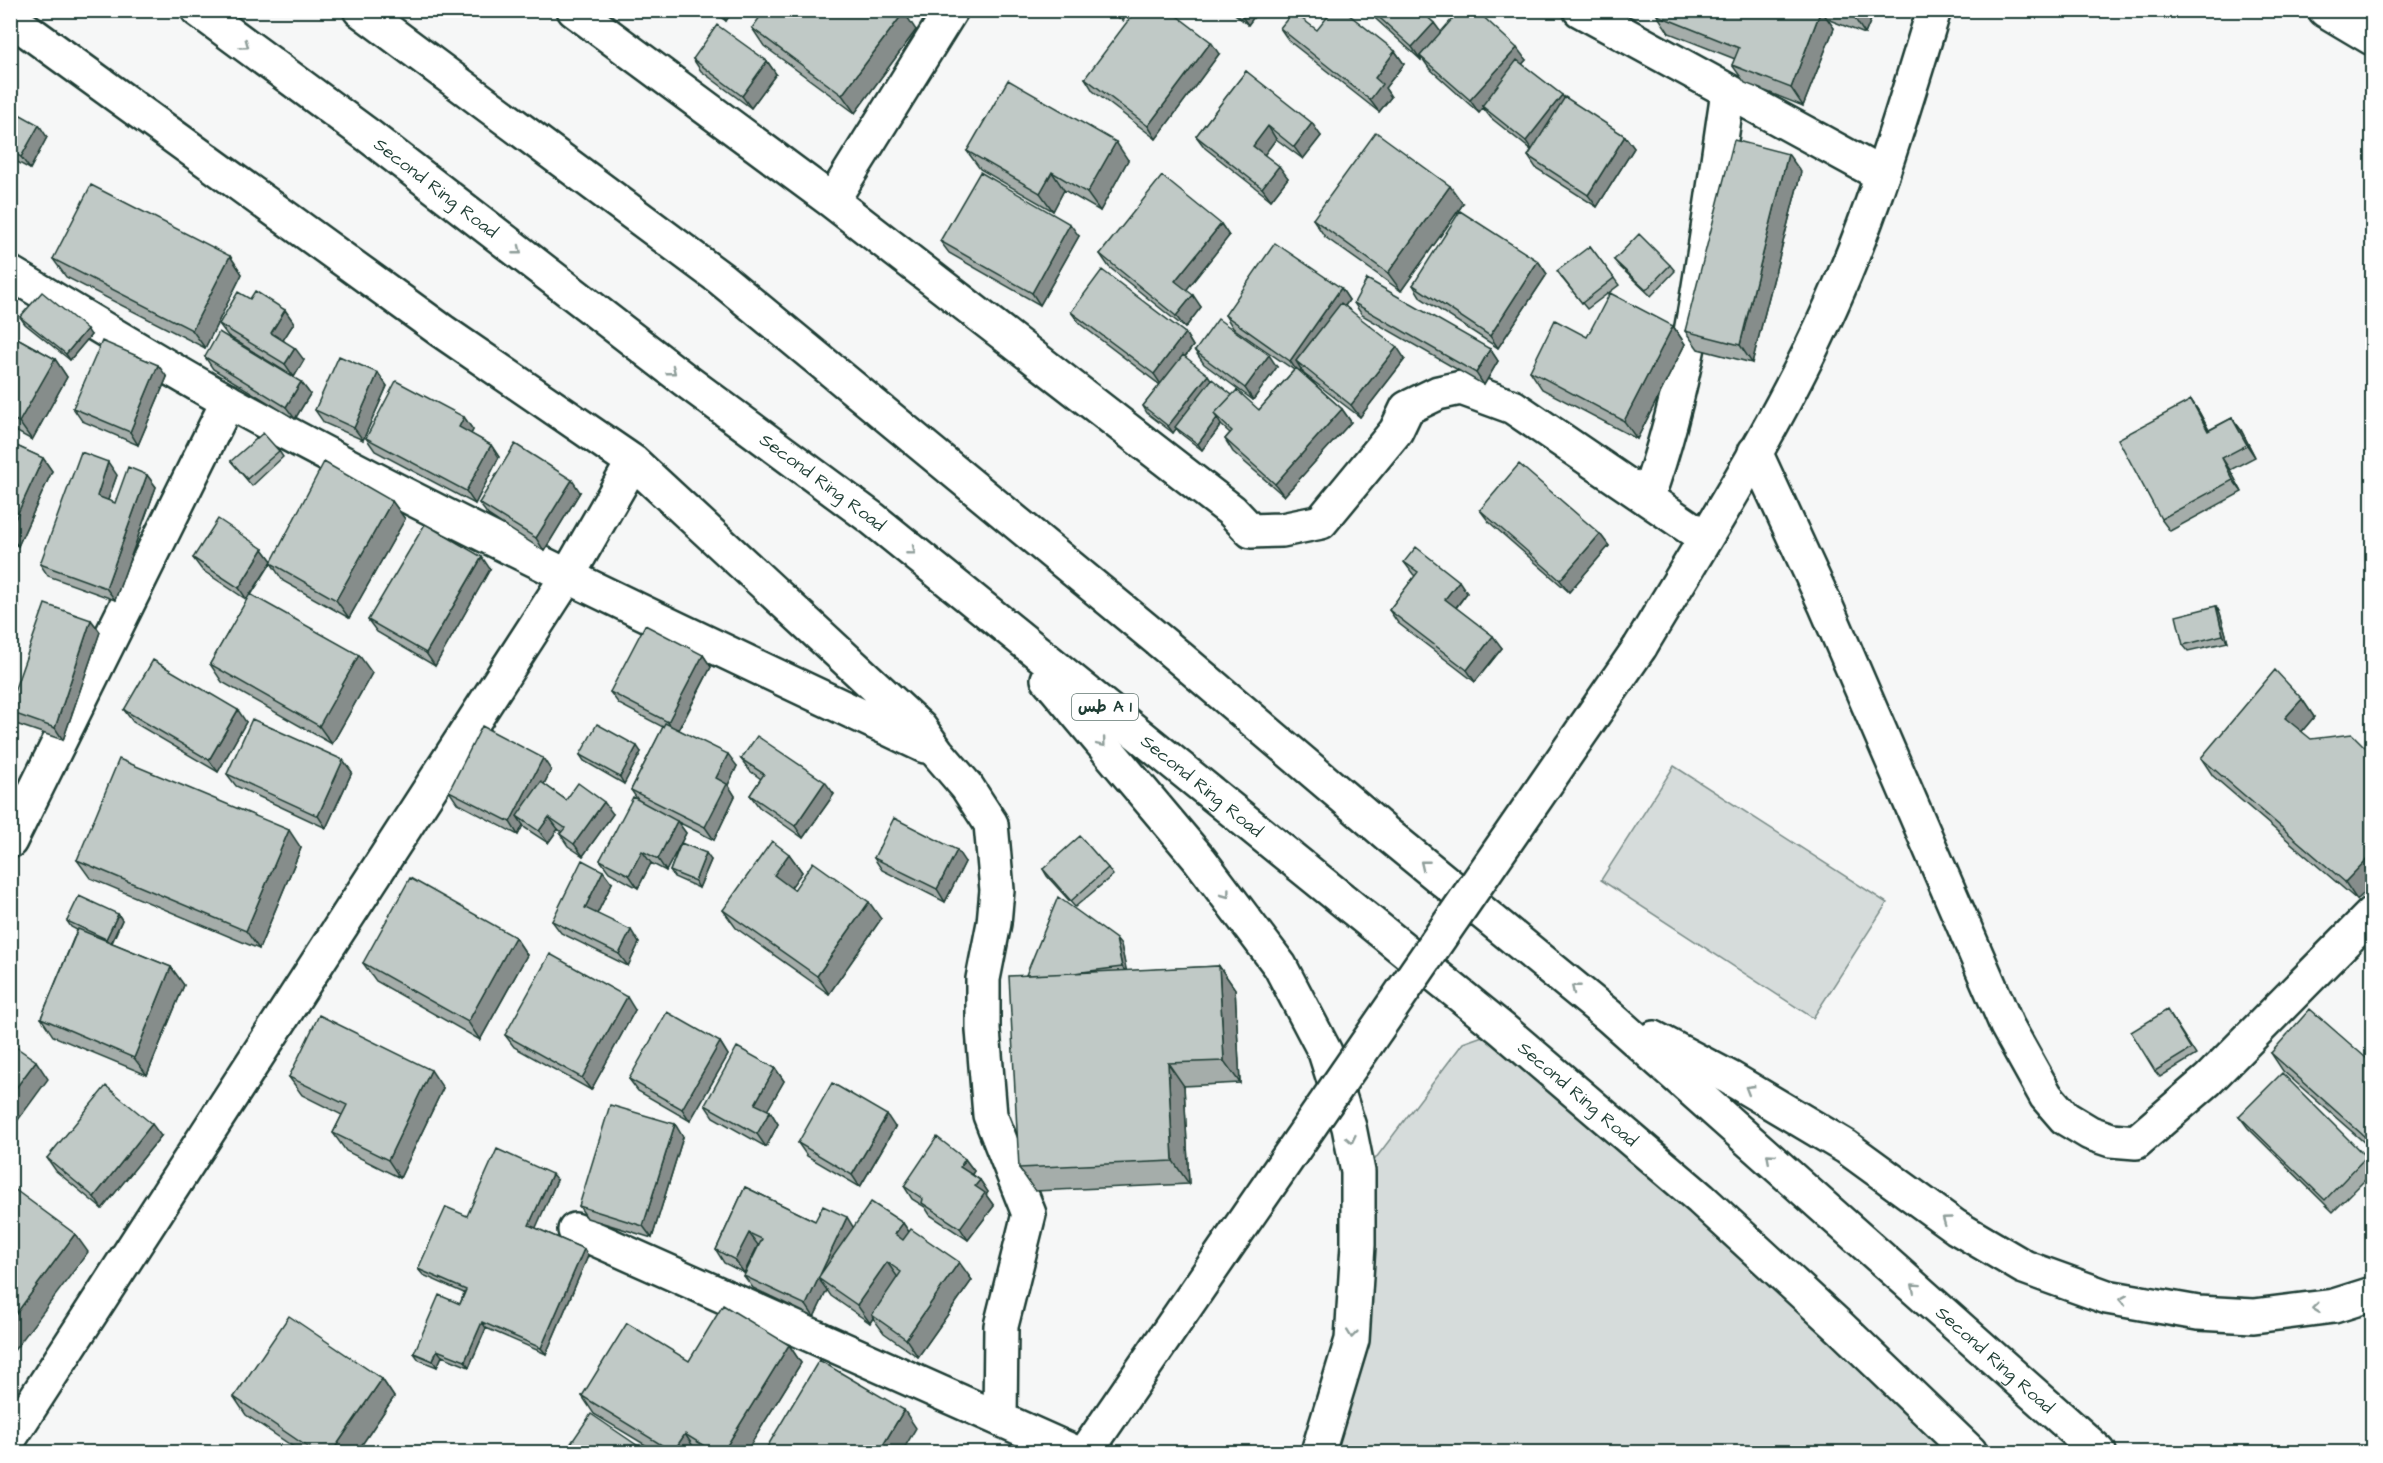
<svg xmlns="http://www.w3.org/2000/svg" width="2383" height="1463" viewBox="0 0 2383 1463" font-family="'Architects Daughter','Playpen Sans Arabic',sans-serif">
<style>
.green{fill:#d6dcdb;stroke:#7a8c88;stroke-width:1.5}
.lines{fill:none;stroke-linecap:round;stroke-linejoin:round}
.minor-casing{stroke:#1f3d34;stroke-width:38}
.tertiary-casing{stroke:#1f3d34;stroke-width:38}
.trunk-casing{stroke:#1f3d34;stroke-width:38}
.minor{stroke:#fff;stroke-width:33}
.tertiary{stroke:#fff;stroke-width:33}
.trunk{stroke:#fff;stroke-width:33}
.tertiary-bridge-casing{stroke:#1f3d34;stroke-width:38;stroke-linecap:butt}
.tertiary-bridge{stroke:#fff;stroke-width:33}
.wall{fill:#a5adaa;stroke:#1f3d34;stroke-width:1.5}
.shaded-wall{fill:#868d8b;stroke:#1f3d34;stroke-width:1.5}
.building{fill:#c0c9c6;stroke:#1f3d34;stroke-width:1.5}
.oneway{stroke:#8f9e9a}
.labels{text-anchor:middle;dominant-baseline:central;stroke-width:6;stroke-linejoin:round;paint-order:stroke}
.shield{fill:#fff;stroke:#627771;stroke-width:1.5}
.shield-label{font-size:16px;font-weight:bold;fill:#1f3d34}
.street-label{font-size:18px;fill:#1f3d34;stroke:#fff}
</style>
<rect width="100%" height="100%" fill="#f6f7f7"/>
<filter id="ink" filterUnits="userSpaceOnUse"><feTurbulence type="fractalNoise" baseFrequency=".0167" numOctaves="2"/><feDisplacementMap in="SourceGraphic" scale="12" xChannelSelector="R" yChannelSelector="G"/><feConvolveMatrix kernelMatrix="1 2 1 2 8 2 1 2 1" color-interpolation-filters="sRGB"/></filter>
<g filter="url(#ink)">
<path class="green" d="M1674,766L1887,903L1813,1018L1601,880Z
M1502,1029L1967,1452H1318L1352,1340L1357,1183L1463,1043Z"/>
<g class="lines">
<g class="minor-casing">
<path id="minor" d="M574,10L832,201L1232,511L1251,531L1282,530L1321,522L1396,431L1407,408L1438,393L1461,388L1513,407L1705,538
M1580,10L1882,175
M2325,10L2372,38
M10,18L442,331L633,462L920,728L937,752L967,787L991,824L997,890L994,923L983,979V1030L990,1115L1029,1214L1001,1326L1000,1419
M832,201L951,10
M10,273C83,316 155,361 229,402C456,526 691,636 925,746
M1755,452L1825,604L2007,1026L2046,1096L2065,1118L2090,1133L2111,1140L2136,1142L2208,1080L2372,914
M1647,498C1694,368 1707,228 1728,92
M10,841L228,401
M575,1230L1074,1452
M10,1438L567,577L633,462"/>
</g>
<g class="tertiary-casing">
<path id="tertiary" d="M1640,647C1706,536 1778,425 1831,306C1874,211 1903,110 1934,10
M1086,1452L1232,1239"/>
</g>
<g class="trunk-casing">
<g id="trunk">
<path id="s1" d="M198,10L369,136L685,380L873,519L1502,1029L1701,1199L1841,1328L1970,1452"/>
<path id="s2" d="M360,10L720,278L1167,647L1388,835L1609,1016L2099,1452"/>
<path d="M1048,679L1200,860L1280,966L1325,1052L1349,1127L1358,1172V1245L1352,1340L1318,1452"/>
<path d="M1654,1038L1730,1078L1846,1147L1956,1227L2024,1267L2107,1297L2198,1313L2254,1316L2334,1306L2372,1294"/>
</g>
</g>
<use href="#minor" class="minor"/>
<use href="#tertiary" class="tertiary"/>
<use href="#trunk" class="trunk"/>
<g class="tertiary-bridge-casing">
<path id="tertiary-bridge" d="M1232,1239L1640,647"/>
</g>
<use href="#tertiary-bridge" class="tertiary-bridge"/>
</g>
<path class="wall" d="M710,10H733L726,21Z
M1108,10H1130L1123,21Z
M1230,10H1259L1248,25Z
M1366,10H1420L1434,23L1441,33L1526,60L1522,64L1564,99L1625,136L1634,148L1597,207L1536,168L1528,156L1531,150L1491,118L1483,108L1479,113L1429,68L1422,58L1421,60Z
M1659,10H1875L1865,34L1827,19L1834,28L1803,106L1745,83L1732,65L1735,59L1669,33L1657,15Z
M752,28L916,30L855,113L764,46Z
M1280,28L1317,30L1395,51L1404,64L1385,88L1391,97L1379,112L1289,41Z
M1219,54L1156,139L1093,91L1085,78Z
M693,59L767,61L776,74L751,108L701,71Z
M1246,71L1321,136L1303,159L1276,139L1264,155L1288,178L1271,200L1205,148L1196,136Z
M10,109L47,137L30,169L10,158Z
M967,151L1128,160L1100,211L1064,190L1053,211L980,169Z
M1801,172L1752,363L1698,349L1685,331Z
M1463,204L1401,291L1325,237L1313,219Z
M1221,224L1229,236L1186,290L1201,307L1185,328L1109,267L1100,254Z
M1079,236L1040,305L949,253L940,241Z
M1590,246L1619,285L1587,309L1561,277Z
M230,256L242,274L205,348L66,277L53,259Z
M1614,260L1670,265L1675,271L1651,296L1619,266Z
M1538,261L1547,274L1498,348L1421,298L1413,285Z
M1341,288L1349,300L1345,306L1405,359L1360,417L1304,374L1301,369L1300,371L1342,409L1351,422L1284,496L1233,452L1225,439L1230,433L1221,425L1202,450L1180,433L1176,428L1173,433L1147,413L1143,406L1160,385L1080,324L1071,312L1185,333L1193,346L1185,357L1211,380L1232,395L1259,410L1294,370L1233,328L1225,315Z
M250,299L285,310L294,323L283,340L304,360L294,377L228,336L219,324Z
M1354,303L1490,349L1498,361L1484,385L1362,315Z
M20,317L91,335L70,360L25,324Z
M1673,326L1685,344L1637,439L1542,389L1530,371L1587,337Z
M10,334L55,359L67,377L32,440L10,428Z
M1195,351L1277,367L1253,400L1204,364Z
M205,357L301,382L310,394L295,419L213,369Z
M378,373L387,386L363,440L324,423L315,410Z
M167,377L138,445L82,421L73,408Z
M2191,400L2199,412L2209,430L2232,418L2241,430L2255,457L2230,470L2242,492L2170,531L2161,519Z
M464,417L473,430L471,434L491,445L499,457L475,504L375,451L366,438Z
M10,443L43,458L52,471L18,546L10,542Z
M279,451L283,457L252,486L231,461Z
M117,475L108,500L115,503L147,475L156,487L115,600L48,576L40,564Z
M580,492L544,551L488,515L479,503Z
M392,501L405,519L349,618L283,581L271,563L251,595L372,673L332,744L222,682L210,664L247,600L202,570L193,558L263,549L272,561Z
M1480,510L1600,534L1609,546L1569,592L1489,522Z
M1404,562L1467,593L1456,608L1502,648L1475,682L1398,623L1389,610L1415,576L1413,574Z
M490,569L435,666L377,632L368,620Z
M2216,606L2220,613L2228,642L2188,651L2183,645Z
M91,620L100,632L63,740L16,724L10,716V703Z
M703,655L711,667L679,730L737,766L728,785L735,796L714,840L678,822L686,833L681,843L711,860L699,888L674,877L670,871L680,844L666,871L651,863L638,888L609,872L600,860L638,800L631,790L663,727L619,704L610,692Z
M2302,699L2314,717L2302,731L2357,900L2213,776L2201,758Z
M124,710L246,722L218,772L133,722Z
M641,752L624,784L584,761L580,755Z
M741,759L834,794L803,838L759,807L750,795L761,779L750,771Z
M343,760L352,772L326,828L236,786L227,774Z
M551,770L544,784L566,800L613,814L583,856L568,846L560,834L562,832L558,829L548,843L525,828L523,825L518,835L457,803L449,791Z
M301,848L259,949L90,878L77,860Z
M789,854L802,872L791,887L794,890L881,919L829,994L736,928L723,910Z
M874,858L965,862L945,902L882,870Z
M1108,868L1113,875L1075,907L1047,876L1043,869Z
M612,883L597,914L639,943L628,966L561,933L552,921Z
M118,914L122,920L112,943L171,967L184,985L147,1075L53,1036L41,1018L77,930L71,927L67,921Z
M515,937L527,955L480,1040L376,981L363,963Z
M1121,945L1126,971L1219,966L1235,989L1240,1083L1184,1086L1189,1184L1035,1191L1019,1168L1026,975Z
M635,1010L591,1090L514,1047L505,1035Z
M2171,1016L2196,1055L2160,1077L2155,1071Z
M720,1042L728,1055L690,1121L638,1091L629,1079Z
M2271,1053L2373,1064V1150L2283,1071Z
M775,1068L784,1081L767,1110L770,1111L778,1124L766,1147L713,1117L705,1105Z
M289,1077L443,1088L400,1178L346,1151L333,1133L342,1115L302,1095Z
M2239,1116L2366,1157L2373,1166V1172L2333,1212L2248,1128Z
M895,1127L860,1187L807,1156L798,1143Z
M161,1136L102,1209L56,1171L47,1158Z
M683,1137L652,1238L587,1218L579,1206Z
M965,1159L974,1171L972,1174L980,1180L988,1192L986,1195L994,1206L968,1240L930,1215L925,1207L912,1199L904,1186Z
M557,1180L535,1228L584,1249L588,1256L546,1354L486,1328L469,1367L442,1356L437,1367L419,1360L414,1353L460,1304L464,1293L423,1275L418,1269L467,1216Z
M745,1187L815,1221L854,1227L903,1223L909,1232L972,1280L918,1357L884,1333L873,1318L870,1323L831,1296L827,1290L814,1317L753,1288L744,1276L759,1245H758L744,1273L724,1263L716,1250Z
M789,1345L801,1363L746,1452H657L594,1414L582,1396L689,1361Z
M382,1379L394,1397L357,1452H301L246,1415L234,1397Z"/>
<path class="shaded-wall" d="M719,10H733L726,21Z
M1122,10H1130L1123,21L1119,14Z
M1241,10H1259L1248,25L1239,12Z
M1821,10L1834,28L1803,106L1791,88Z
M1855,10H1875L1865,34L1853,16Z
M904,12L916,30L855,113L842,95Z
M1434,23L1443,35L1420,56L1422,58L1421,60L1412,47Z
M1211,42L1219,54L1156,139L1148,126Z
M1517,48L1526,60L1484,107L1482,106L1483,108L1479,113L1470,100Z
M1395,51L1404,64L1385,88L1391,97L1379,112L1370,100L1375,78Z
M767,61L776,74L751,108L742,96Z
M1562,95L1570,107L1534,153L1526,141Z
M1312,123L1321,136L1303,159L1294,147Z
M39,125L47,137L30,169L21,157Z
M1268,126L1276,139L1262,158L1253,146Z
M1625,136L1634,148L1597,207L1588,195Z
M1116,142L1128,160L1100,211L1087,193Z
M1788,154L1801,172L1752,363L1740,345Z
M1279,166L1288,178L1271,200L1262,188Z
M1052,172L1064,190L1053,211L1040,193Z
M1450,186L1463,204L1401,291L1388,273Z
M1070,224L1079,236L1040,305L1032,293Z
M1221,224L1229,236L1184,293L1175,281Z
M230,256L242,274L205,348L192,330Z
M1538,261L1547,274L1498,348L1490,336Z
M1341,288L1349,300L1303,367L1296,361L1301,369L1298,373L1290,361Z
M1193,295L1201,307L1185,328L1176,316Z
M285,310L294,323L280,345L271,333Z
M1673,326L1685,344L1637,439L1624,421Z
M87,329L91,335L70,360L66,354Z
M1185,333L1193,346L1162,386L1154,374Z
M1397,347L1405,359L1360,417L1351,405Z
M295,348L304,360L294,377L285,364Z
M1490,349L1498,361L1484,385L1476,373Z
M1269,355L1277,367L1253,400L1245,388Z
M55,359L67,377L32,440L19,422Z
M158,365L167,377L138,445L130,432Z
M378,373L387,386L363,440L354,428Z
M1208,375L1212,381L1173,433L1168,426Z
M301,382L310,394L295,419L286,407Z
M2191,400L2199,412L2216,443L2208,431Z
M1342,409L1351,422L1284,496L1275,484Z
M464,417L473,430L468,440L459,427Z
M1217,418L1221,425L1202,450L1198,444Z
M2232,418L2241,430L2255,457L2247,445Z
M491,445L499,457L475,504L466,491Z
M43,458L52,471L18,546L10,536V530Z
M2222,458L2230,470L2242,492L2233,480Z
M108,462L117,475L105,508L97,496Z
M147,475L156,487L115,600L106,588Z
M572,480L580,492L544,551L536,538Z
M392,501L405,519L349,618L336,600Z
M1600,534L1609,546L1569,592L1560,580Z
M263,549L272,561L247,600L239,588Z
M482,557L490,569L435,666L426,653Z
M1459,581L1467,593L1453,611L1445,599Z
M10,593L19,606L10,631Z
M2216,606L2220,613L2228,642L2223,635Z
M91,620L100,632L63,740L55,728Z
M1493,636L1502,648L1475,682L1467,670Z
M359,655L372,673L332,744L319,726Z
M703,655L711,667L676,734L668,722Z
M2302,699L2314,717L2298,736L2285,718Z
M238,710L246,722L218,772L209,760Z
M637,746L641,752L624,784L620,777Z
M728,754L737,766L728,785L735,796L714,840L705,827L716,778Z
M543,758L551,770L525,822L517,816L523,825L518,835L510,822Z
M343,760L352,772L326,828L318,816Z
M825,782L834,794L803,838L795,826Z
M604,802L613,814L583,856L574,844Z
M549,817L558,829L548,843L539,831Z
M677,821L686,833L666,871L658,859Z
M289,830L301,848L259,949L246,931Z
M957,850L965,862L945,902L937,889Z
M642,851L651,863L638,888L629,875Z
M706,853L711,860L699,888L695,881Z
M2373,853V884L2357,900L2345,882Z
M789,854L802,872L787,893L774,875Z
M603,871L612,883L594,920L585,908Z
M869,902L881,919L829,994L817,976Z
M118,914L122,920L110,945L106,939Z
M631,930L639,943L628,966L619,954Z
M515,937L527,955L480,1040L468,1022Z
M1116,939L1121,945L1127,973L1122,967Z
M1219,966L1235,989L1240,1083L1224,1061Z
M171,967L184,985L147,1075L134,1058Z
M627,997L635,1010L591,1090L582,1078Z
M720,1042L728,1055L690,1121L682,1109Z
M36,1061L48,1079L10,1131V1096Z
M1168,1063L1184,1086L1189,1184L1173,1161Z
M775,1068L784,1081L764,1116L755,1104Z
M431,1070L443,1088L400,1178L388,1160Z
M770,1111L778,1124L766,1147L757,1134Z
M887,1115L895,1127L860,1187L852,1175Z
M152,1124L161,1136L102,1209L94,1197Z
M675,1124L683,1137L652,1238L643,1226Z
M965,1159L974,1171L969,1179L960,1167Z
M552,1174L557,1180L534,1232L529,1225Z
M980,1180L988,1192L986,1195L994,1206L968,1240L960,1228L975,1186Z
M847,1217L855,1230L818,1278L827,1290L814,1317L806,1305Z
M903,1223L915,1241L908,1252L895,1234Z
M749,1233L758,1245L744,1273L735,1260Z
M75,1234L88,1252L10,1356V1322Z
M584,1249L588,1256L546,1354L541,1348Z
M887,1262L899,1279L872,1315L873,1318L870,1323L857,1305Z
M959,1262L972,1280L918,1357L906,1339Z
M482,1322L486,1328L469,1367L465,1361Z
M789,1345L801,1363L746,1452H723Z
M437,1350L442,1356L437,1367L433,1361Z
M382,1379L394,1397L357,1452H332Z
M904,1410L916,1428L902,1452H879Z
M685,1434L697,1452H673Z"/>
<path class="building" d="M765,10H901L904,12L842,95L752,28Z
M1113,10H1122L1119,14Z
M1136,10H1169L1211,42L1148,126L1085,78Z
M1333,10H1343L1395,51L1375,78L1382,84L1370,100L1280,28L1293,12L1317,30Z
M1371,10H1420L1434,23L1412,47Z
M1460,10H1476L1517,48L1470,100L1420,56Z
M1659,10H1821L1791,88L1732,65L1739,48L1657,15Z
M1838,10H1855L1853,16Z
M717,25L767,61L742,96L693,59Z
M1517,60L1562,95L1526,141L1482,106Z
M1246,71L1312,123L1294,147L1268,126L1253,146L1279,166L1262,188L1196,136Z
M1008,80L1116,142L1087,193L1052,172L1040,193L967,151Z
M1565,97L1625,136L1588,195L1528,156Z
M10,109L39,125L21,157L10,151Z
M1376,132L1450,186L1388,273L1313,219Z
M1734,140L1788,154L1740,345L1685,331Z
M980,172L1070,224L1032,293L940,241Z
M1162,176L1221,224L1175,281L1193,295L1176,316L1100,254Z
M91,185L230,256L192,330L53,259Z
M1460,211L1538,261L1490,336L1413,285Z
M1639,234L1670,265L1646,290L1614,260Z
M1275,243L1341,288L1290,361L1225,315Z
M1590,246L1614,278L1582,303L1557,271Z
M1102,270L1185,333L1154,374L1071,312Z
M1367,279L1490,349L1476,373L1354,303Z
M255,291L285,310L271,333L295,348L285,364L219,324L238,292L250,299Z
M42,292L87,329L66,354L20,317Z
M1610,293L1673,326L1624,421L1530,371L1555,320L1587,337Z
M1341,303L1397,347L1351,405L1296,361Z
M1218,319L1269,355L1245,388L1195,351Z
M219,332L301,382L286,407L205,357Z
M10,334L55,359L19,422L10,418Z
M102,341L158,365L130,432L73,408Z
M1183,355L1208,375L1168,426L1143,406Z
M339,356L378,373L354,428L315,410Z
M1296,368L1342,409L1275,484L1225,439L1232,431L1214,414L1237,390L1259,410Z
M1212,379L1232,395L1214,414L1217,418L1198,444L1175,427Z
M396,381L464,417L459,427L491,445L466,491L366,438Z
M2191,400L2208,431L2232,418L2247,445L2222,458L2233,480L2161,519L2118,439Z
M263,433L279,451L247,479L231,461Z
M10,443L43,458L10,530Z
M515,444L572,480L536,538L479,503Z
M81,452L108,462L97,496L115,503L128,467L147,475L106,588L40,564Z
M324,462L392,501L336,600L271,563Z
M1519,464L1600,534L1560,580L1480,510Z
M218,519L263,549L239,588L193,558Z
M425,524L482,557L426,653L368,620Z
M1416,547L1459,581L1445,599L1493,636L1467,670L1389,610L1418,572L1404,562Z
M250,594L359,655L319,726L210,664Z
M45,604L91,620L55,728L10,712V703Z
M2216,606L2223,635L2183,645L2176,616Z
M645,625L703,655L668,722L610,692Z
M153,660L238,710L209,760L124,710Z
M2275,670L2302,699L2285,718L2311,739L2352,734L2373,755V853L2345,882L2201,758Z
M252,719L343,760L318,816L227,774Z
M665,723L728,754L716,778L727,784L705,827L631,790Z
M597,724L637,746L620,777L580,755Z
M482,726L543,758L510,822L449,791Z
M757,736L825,782L795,826L750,795L764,774L741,759Z
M119,759L289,830L246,931L77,860Z
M541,782L566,800L578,783L604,802L574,844L560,834L565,828L549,817L539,831L517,816Z
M633,797L677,821L658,859L642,851L629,875L600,860Z
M894,818L957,850L937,889L874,858Z
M1080,836L1108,868L1071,901L1043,869Z
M772,841L789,854L774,875L794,890L813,862L869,902L817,976L723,910Z
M681,843L706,853L695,881L670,871Z
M582,860L603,871L585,908L631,930L619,954L552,921Z
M410,878L515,937L468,1022L363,963Z
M79,896L118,914L106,939L67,921Z
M1058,897L1116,939L1122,967L1074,973L1026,975Z
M78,929L171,967L134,1058L41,1018Z
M550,954L627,997L582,1078L505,1035Z
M1219,966L1224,1061L1168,1063L1173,1161L1019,1168L1009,976Z
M2310,1009L2373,1064V1144L2271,1053Z
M2167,1010L2191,1049L2155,1071L2131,1032Z
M667,1012L720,1042L682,1109L629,1079Z
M319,1015L431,1070L388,1160L333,1133L347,1105L289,1077Z
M10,1043L36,1061L10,1096Z
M737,1047L775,1068L755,1104L770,1111L757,1134L705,1105Z
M2282,1073L2366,1157L2325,1200L2239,1116Z
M832,1083L887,1115L852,1175L798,1143Z
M106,1086L152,1124L94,1197L47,1158Z
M610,1105L675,1124L643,1226L579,1206Z
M937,1137L965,1159L960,1167L980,1180L975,1186L985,1193L960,1228L922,1203L923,1199L904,1186Z
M497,1149L552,1174L529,1225L584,1249L541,1348L482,1322L465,1361L437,1350L433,1361L414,1353L439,1295L460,1304L466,1290L418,1269L446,1207L467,1216Z
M10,1186L75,1234L10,1322Z
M745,1187L815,1221L823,1206L847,1217L806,1305L744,1276L762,1239L749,1233L735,1260L716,1250Z
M871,1202L903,1223L895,1234L903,1240L911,1229L959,1262L906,1339L872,1315L901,1272L887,1262L857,1305L818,1278Z
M723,1305L789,1345L723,1452H714L685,1434L673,1452L582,1396L627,1323L689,1361Z
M289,1316L382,1379L332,1452H315L234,1397Z
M819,1360L904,1410L879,1452H764Z
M591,1414L647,1452H565Z"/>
<defs><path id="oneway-chevron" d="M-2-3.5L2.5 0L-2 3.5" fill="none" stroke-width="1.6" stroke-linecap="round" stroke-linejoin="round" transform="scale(1.5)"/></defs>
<g class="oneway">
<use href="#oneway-chevron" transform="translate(245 45) rotate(36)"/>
<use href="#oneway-chevron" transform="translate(518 251) rotate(38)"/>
<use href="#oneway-chevron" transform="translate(672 371) rotate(38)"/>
<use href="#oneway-chevron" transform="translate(912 551) rotate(39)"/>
<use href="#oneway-chevron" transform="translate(1102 743) rotate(50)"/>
<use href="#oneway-chevron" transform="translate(1424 864) rotate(-141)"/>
<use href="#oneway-chevron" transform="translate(1226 894) rotate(53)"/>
<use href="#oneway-chevron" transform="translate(1575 988) rotate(-141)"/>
<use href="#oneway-chevron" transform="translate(1749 1089) rotate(-149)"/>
<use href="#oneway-chevron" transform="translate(1351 1139) rotate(78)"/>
<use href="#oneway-chevron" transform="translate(1770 1157) rotate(-139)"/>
<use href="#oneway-chevron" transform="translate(1946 1220) rotate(-144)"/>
<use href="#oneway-chevron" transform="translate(1915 1287) rotate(-138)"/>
<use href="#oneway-chevron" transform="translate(2123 1300) rotate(-170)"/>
<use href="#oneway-chevron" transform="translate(2316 1308) rotate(173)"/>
<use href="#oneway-chevron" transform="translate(1352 1334) rotate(96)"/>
</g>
</g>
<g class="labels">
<rect class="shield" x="1072" y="694" width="66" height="26" rx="4.5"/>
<g class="shield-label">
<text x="1105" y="707">طس A 1</text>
</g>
<g class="street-label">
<text stroke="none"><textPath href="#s1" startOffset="297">Second Ring Road</textPath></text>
<text stroke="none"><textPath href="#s1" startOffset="783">Second Ring Road</textPath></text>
<text stroke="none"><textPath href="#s1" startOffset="1269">Second Ring Road</textPath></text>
<text stroke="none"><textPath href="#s1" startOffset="1755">Second Ring Road</textPath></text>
<text stroke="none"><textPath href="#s2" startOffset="2121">Second Ring Road</textPath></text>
</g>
</g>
<rect width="2383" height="1463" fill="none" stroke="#fff" stroke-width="36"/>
<rect x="18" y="18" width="2347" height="1427" fill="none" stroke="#1f3d34" stroke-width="2" filter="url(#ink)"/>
</svg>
